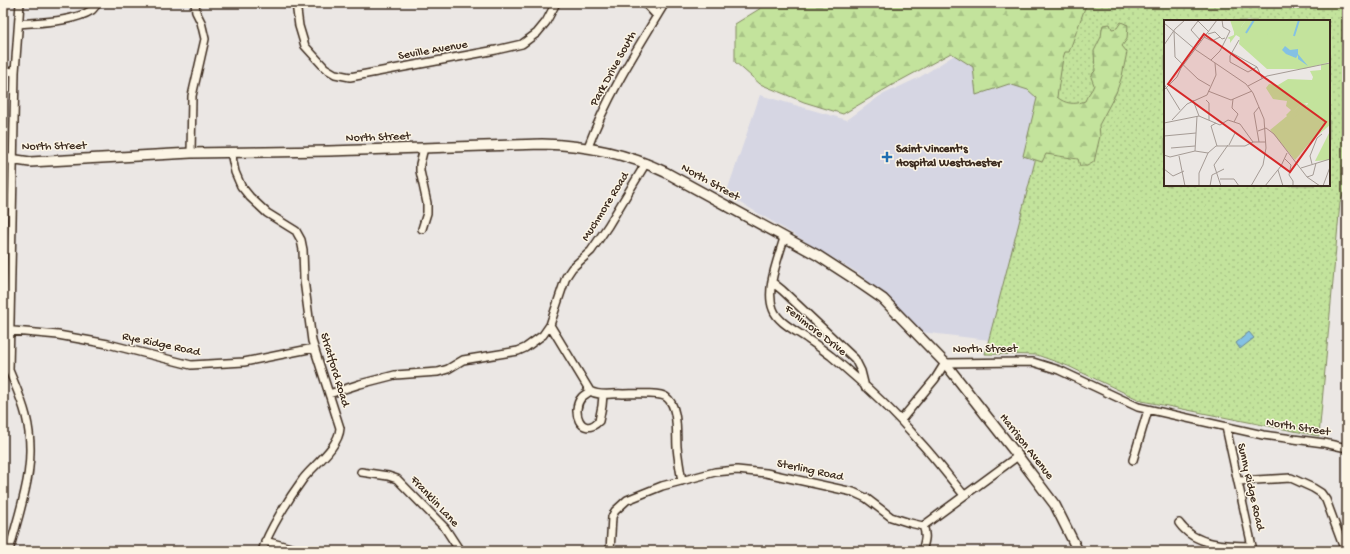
<svg xmlns="http://www.w3.org/2000/svg" width="1350" height="554" viewBox="0 0 1350 554" font-family="'Gochi Hand',sans-serif">
<style>
.built{fill:#d6d6e3}
.grass{fill:url(#grass-dots);stroke:#7f865d;fill-rule:evenodd}
.forest{fill:url(#forest-firs);stroke:#7f865d}
.water{fill:url(#water-ripples);stroke:#678595}
.lines{fill:none;stroke-linecap:round;stroke-linejoin:round}
.minor-casing{stroke:#3b2a1e;stroke-width:10}
.major-casing{stroke:#3b2a1e;stroke-width:12}
.minor{stroke:#fcf5e5;stroke-width:7}
.major{stroke:#fcf5e5;stroke-width:9}
.poi-dot{fill:#1f6fb2;stroke:#fcf5e5;stroke-width:1.5}
.labels{text-anchor:middle;dominant-baseline:central;stroke-width:3;stroke-linejoin:round;paint-order:stroke}
.street-label{font-size:12px;fill:#3b2a1e;stroke:#fcf5e5}
.poi-label{font-size:12px;font-weight:bold;fill:#3b2a1e;stroke:#fcf5e5;text-anchor:start}
.inset-river{fill:none;stroke:#84c1e4;stroke-width:2}
.inset-road{fill:none;stroke:#a59b95;stroke-width:1}
.view{fill:#d62828;fill-opacity:0.15;stroke:#d62828;stroke-width:2}
.inset-edge{fill:none;stroke:#3b2a1e;stroke-width:2}
</style>
<defs>
<pattern id="grass-dots" width="8" height="8" patternUnits="userSpaceOnUse"><rect width="8" height="8" fill="#c3e39c"/><path d="M2 2h.1M6 6h.1" fill="none" stroke="#a8c386" stroke-width="1.8" stroke-linecap="round"/></pattern>
<pattern id="forest-firs" width="22" height="20" patternUnits="userSpaceOnUse"><rect width="22" height="20" fill="#c3e39c"/><path d="M5 1l3.5 6h-7zM16 11l3.5 6h-7z" fill="#a8c386"/></pattern>
<pattern id="water-ripples" width="26" height="14" patternUnits="userSpaceOnUse"><rect width="26" height="14" fill="#84c1e4"/><path d="M2 4q2-2 4 0t4 0M15 11q2-2 4 0t4 0" fill="none" stroke="#6d9db8"/></pattern>
</defs>
<rect width="100%" height="100%" fill="#ebe7e4"/>
<filter id="ink" filterUnits="userSpaceOnUse"><feTurbulence type="fractalNoise" baseFrequency=".025" numOctaves="2"/><feDisplacementMap in="SourceGraphic" scale="8" xChannelSelector="R" yChannelSelector="G"/><feConvolveMatrix kernelMatrix="1 2 1 2 8 2 1 2 1" color-interpolation-filters="sRGB"/></filter>
<g filter="url(#ink)">
<path class="built" d="M1011,19L1069,28L989,340L921,332L882,293L858,273L726,194L760,95L847,120L880,96L920,77Z"/>
<path class="grass" d="M1076,3H1347V185L1340,203L1319,436L1142,401L1068,366L1037,355L985,354ZM1165,21H1329V185H1165Z"/>
<path class="forest" d="M769,3H1084L1086,5L1069,52H1065L1063,58L1057,97C1065,104 1075,105 1085,101C1087,95 1092,91 1094,85L1091,77L1093,73L1095,71L1094,51L1101,37L1102,29L1103,25L1110,24L1112,29L1117,28L1121,22L1128,25L1127,39L1122,46L1127,52L1122,76L1116,93L1099,125L1100,136L1094,162L1087,166H1080L1078,159L1046,154L1042,162L1023,156L1037,98L1028,90L1009,84L976,95L973,67L951,53L894,84L843,114L804,102L760,84L735,62V24Z"/>
<path class="water" d="M1249,332L1254,338L1240,349L1236,343Z"/>
<g class="lines">
<g class="minor-casing">
<path id="minor" d="M296,3L299,26L305,46L325,68L335,74L350,77L496,50L522,44L537,33L546,22L556,3
M645,3L657,16
M19,24C41,22 73,22 92,10C94,8 96,5 98,3
M3,71L15,72
M588,147C607,96 637,49 665,3
M231,152L235,172L241,186L250,197L267,213L296,231L301,240L303,250L304,280L312,341L340,428C339,447 314,465 303,479C289,498 269,530 262,551
M191,153L192,96L205,39L201,22L196,12L195,3
M422,229L427,213V203L420,171V164L424,148
M784,238C779,257 765,289 773,309C778,323 797,331 809,340C817,345 824,351 831,356C862,382 893,410 919,441C935,458 949,477 964,495
M772,282L782,290L855,359L861,371L865,387
M550,325L590,391C600,397 612,393 623,394C633,394 659,392 666,397C679,406 676,434 677,447C678,458 680,470 682,481
M3,330L58,335L108,344L191,365L244,362L314,348
M590,391C588,393 584,395 582,397C570,410 581,439 599,421L602,406L603,395
M329,394L360,384L395,375L438,372L448,369L463,360L518,351L525,348L543,335L550,325L566,277L572,268L591,251L608,226L646,163
M901,420L935,379L945,363L1033,362L1059,370L1138,407L1263,435L1324,443L1347,448
M1226,427L1253,551
M1133,460L1148,410
M361,472L388,476L397,479L445,528L460,551
M1238,481L1291,478L1313,488L1321,493L1326,500L1345,551
M1179,523C1195,546 1227,546 1252,546
M265,541L302,551
M9,551C21,505 38,464 26,416C22,400 15,385 9,370L15,72L20,3
M610,551L612,517L615,511L627,500L662,486L715,472L737,470L766,473L853,492L866,498L891,517L910,523L923,526L1018,456
M922,551C925,541 927,535 923,526"/>
</g>
<g class="major-casing">
<path id="major" d="M3,158L30,162L191,153L329,151L542,144C585,145 626,153 665,172L817,255L851,277L883,299L945,363L1018,456L1055,505L1078,551"/>
</g>
<use href="#minor" class="minor"/>
<use href="#major" class="major"/>
</g>
</g>
<path class="poi-dot" d="M885 151h4v4h4v4h-4v4h-4v-4h-4v-4h4z"/>
<g class="labels">
<g class="street-label">
<text transform="translate(433 51) rotate(-10)">Seville Avenue</text>
<text transform="translate(614 69) rotate(-61)">Park Drive South</text>
<text transform="translate(378 138) rotate(-2)">North Street</text>
<text transform="translate(54 147) rotate(-1)">North Street</text>
<text transform="translate(710 183) rotate(29)">North Street</text>
<text transform="translate(606 207) rotate(-58)">Muchmore Road</text>
<text transform="translate(815 331) rotate(38)">Fenimore Drive</text>
<text transform="translate(161 345) rotate(12)">Rye Ridge Road</text>
<text x="985" y="350">North Street</text>
<text transform="translate(334 370) rotate(73)">Stratford Road</text>
<text transform="translate(1298 428) rotate(9)">North Street</text>
<text transform="translate(1026 447) rotate(52)">Harrison Avenue</text>
<text transform="translate(810 471) rotate(12)">Sterling Road</text>
<text transform="translate(1250 487) rotate(77)">Sunny Ridge Road</text>
<text transform="translate(434 502) rotate(47)">Franklin Lane</text>
</g>
<g class="poi-label">
<text x="896" y="150">Saint Vincent's<tspan x="896" dy="14">Hospital Westchester</tspan></text>
</g>
</g>
<g transform="translate(1164 20)">
<rect width="166" height="166" fill="#ebe7e4"/>
<path d="M82,0H166V42L140,49H103L75,24L77,7ZM165,43L166,105L148,120L131,140L106,110L139,83L143,85L154,65L159,44ZM166,111V140L151,141Z" fill="#c3e39c"/>
<path d="M66,0H82L77,7V18L72,15L66,23V19L63,18L70,15V12ZM104,0H125L126,1L114,15H103ZM157,44L160,45L158,73L150,82L138,84L132,89L129,92L131,94L138,88L140,90L127,100L122,95L127,90L122,86L123,81L109,79L102,68L105,64L114,65L124,59L148,60L149,57L146,51L157,50Z" fill="#c3e39c"/>
<path d="M121,26L126,30L134,29V34L144,46L134,39V35L132,38L122,34L118,30Z" fill="#84c1e4"/>
<path class="inset-river" d="M82,13L90,0M130,16L135,0"/>
<path class="inset-road" d="M33,0L45,12M34,1L27,10L37,21M0,3L32,30L82,64L89,73L100,99L102,128L99,145L87,166M10,11L11,37L34,59L46,66M44,14L51,12L58,19L61,18M40,17L48,21L56,17M75,20L66,36V42L84,52L93,47M0,25L11,9L21,0M68,33L93,47L98,58M47,40L56,31L66,11L59,7L58,0M0,64L16,90M84,66L103,56L166,43M0,70L13,57L17,48L53,0M44,71L67,80L88,71M69,79L68,88L74,94L70,102M29,80L35,96M42,80L45,83V100M8,100L23,84L43,75L52,55L51,43M0,103L35,96L56,105L64,100L76,104L89,122H102M52,103L47,106L53,126M94,111L102,108L110,114L143,157L156,166M0,116L32,113M95,122L90,93L95,87M65,125L71,113M7,128L31,126M31,131L33,96M0,135L6,137L31,131L44,133L52,126H81L89,122M15,136L21,166M120,138L127,145L125,155L129,161V166M148,144L146,136L153,118L158,114M137,148L166,139M0,149L9,156L20,151M114,150L119,166M143,157L149,155L152,143M56,159H70L75,166M35,166V153L44,133M46,166L48,155L60,149M57,166L50,145L64,125M101,166L117,146L123,133M159,166L166,147"/>
<path class="view" d="M40,14L162,102L126,152L4,64Z"/>
<rect width="166" height="166" class="inset-edge"/>
</g>
<rect width="1350" height="554" fill="none" stroke="#fcf5e5" stroke-width="16"/>
<rect x="8" y="8" width="1334" height="538" fill="none" stroke="#3b2a1e" stroke-width="1.5" filter="url(#ink)"/>
</svg>
